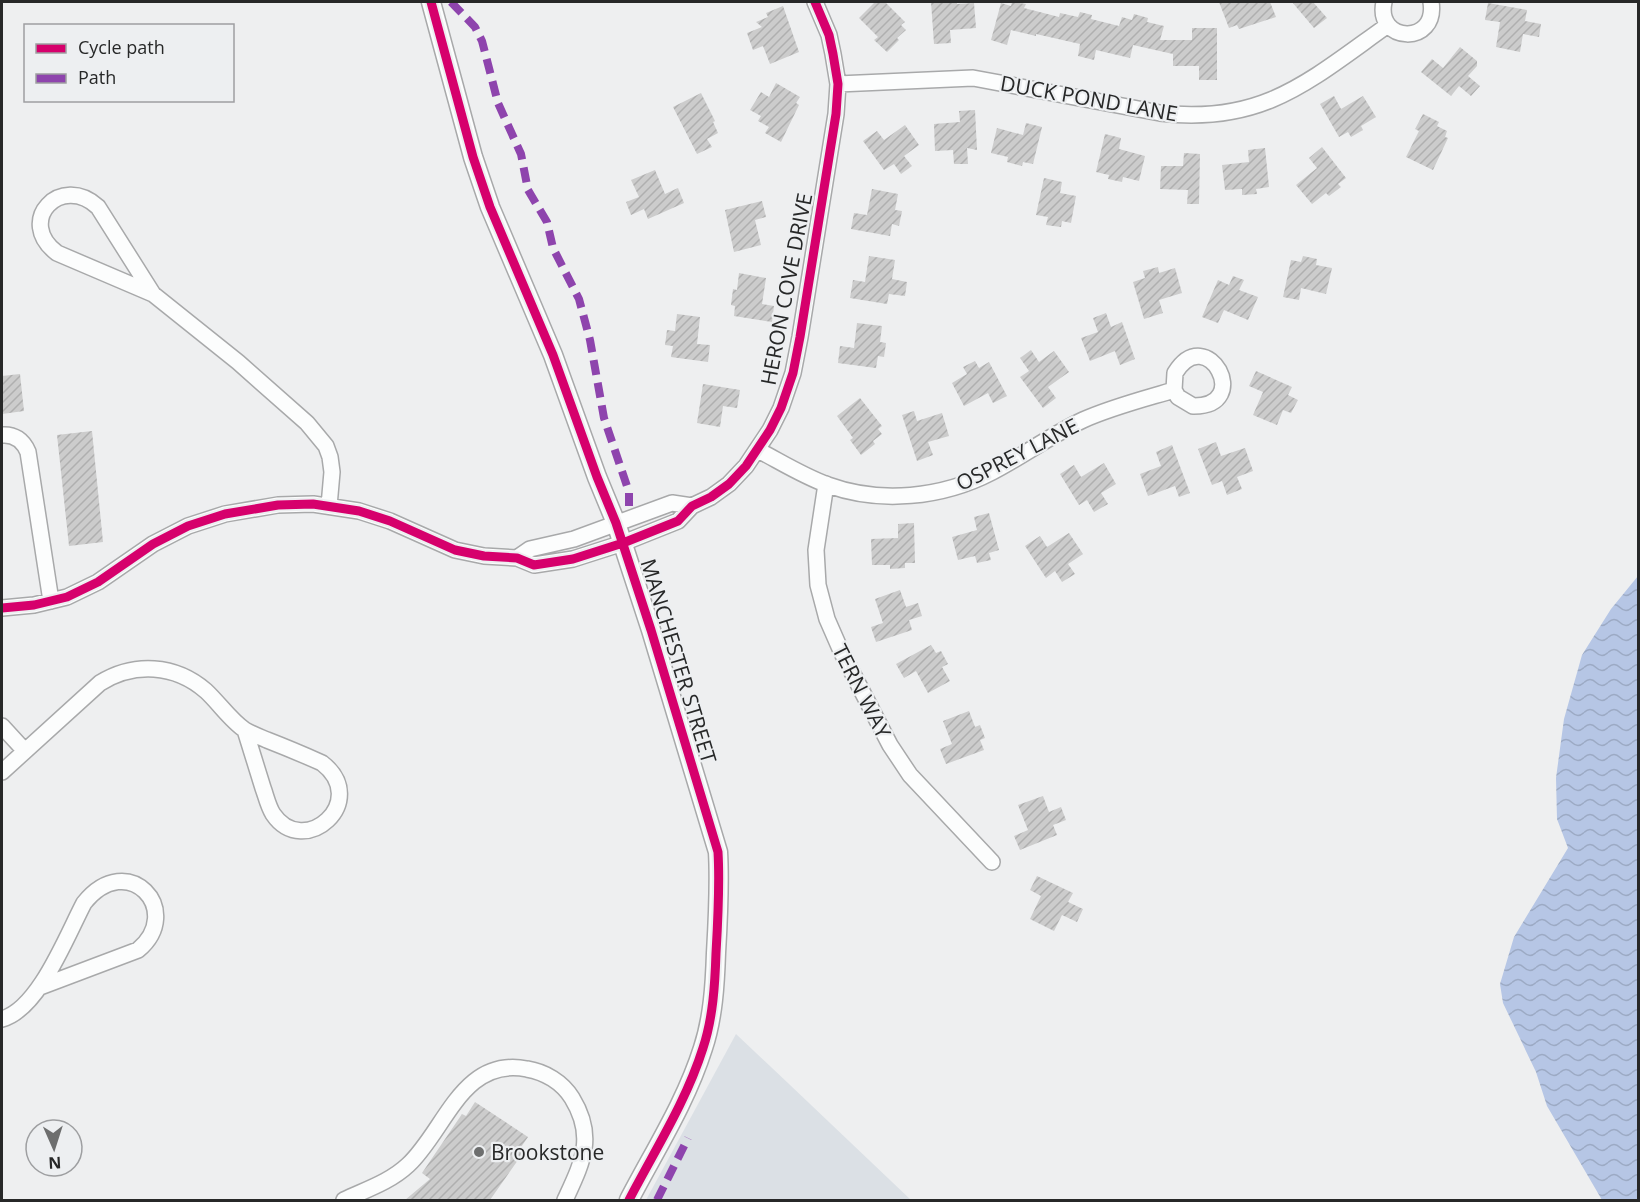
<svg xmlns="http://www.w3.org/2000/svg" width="1640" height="1202" viewBox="0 0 1640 1202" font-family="'Open Sans',sans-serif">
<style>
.built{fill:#dbe0e5}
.water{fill:url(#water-waves)}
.building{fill:url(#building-hatch)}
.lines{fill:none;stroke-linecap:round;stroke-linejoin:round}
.minor-casing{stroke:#a8a9aa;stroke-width:18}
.tertiary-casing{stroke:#a8a9aa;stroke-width:21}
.minor{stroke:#fcfdfd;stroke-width:15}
.tertiary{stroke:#fcfdfd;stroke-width:18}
.quiet{stroke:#8e44ad;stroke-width:8;stroke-dasharray:15 8;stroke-linecap:butt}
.cycleway-casing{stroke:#edeff1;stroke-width:13}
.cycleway{stroke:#d6006c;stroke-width:9}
.poi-dot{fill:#6d6e6e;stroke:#edeff1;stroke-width:2}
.labels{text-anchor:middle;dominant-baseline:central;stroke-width:4.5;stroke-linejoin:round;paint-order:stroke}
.street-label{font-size:21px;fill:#272828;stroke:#edeff1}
.poi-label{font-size:21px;fill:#272828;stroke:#edeff1;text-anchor:start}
</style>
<defs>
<pattern id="water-waves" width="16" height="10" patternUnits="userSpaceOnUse" patternTransform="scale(1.5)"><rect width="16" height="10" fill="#b6c6e5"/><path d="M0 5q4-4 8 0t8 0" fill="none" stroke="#9caac4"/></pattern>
<pattern id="building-hatch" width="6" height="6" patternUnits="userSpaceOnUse" patternTransform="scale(1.5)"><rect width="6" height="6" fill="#ccc"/><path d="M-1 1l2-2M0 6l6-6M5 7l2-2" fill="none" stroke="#afafaf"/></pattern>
</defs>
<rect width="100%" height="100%" fill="#eeeff0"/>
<path class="built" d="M736,1034L789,1084L911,1200H646Z"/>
<path class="water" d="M1638,576V1200H1602L1547,1106L1536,1072L1503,1003L1500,984L1514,937L1568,848L1557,819L1556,778L1564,719L1582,655L1611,609Z"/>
<path class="building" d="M875,2H885L905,22L901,25L906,30L897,38L899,40L887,52L874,40L878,37L859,18Z
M931,2H957V4L974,3L976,28L950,30L951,43L934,44Z
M1012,2L1026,4L1024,8L1059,17L1060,13L1078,17L1080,12L1092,15L1091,19L1119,26L1122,17L1132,20L1134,14L1148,18L1147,22L1164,26L1160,40H1192V28H1217V80H1199V66H1173V54L1133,45L1130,58L1096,50L1094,60L1078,56L1080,44L1036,34V36L1011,30L1007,45L991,40L1001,3L1011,6Z
M1219,2H1270L1276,17L1239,29L1237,25L1229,28Z
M1292,2H1313L1327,18L1314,28Z
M1488,3L1527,10L1525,21L1541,24L1539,37L1523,34L1520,52L1496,47L1500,22L1485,20Z
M783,6L799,52L770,64L763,46L753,50L747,33L762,27L756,22L768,17L766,13Z
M1460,47L1477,61V66L1468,76L1480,86L1471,96L1459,86L1451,96L1421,72L1432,59L1443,68Z
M776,83L800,97L796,103L799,105L781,142L765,133L769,127L758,121L761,116L750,110L761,92L769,97Z
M701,93L715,121L713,122L718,133L707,139L712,147L697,154L673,107Z
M1334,96L1341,109L1363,96L1376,117L1361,126L1363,130L1351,137L1348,132L1339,137L1320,104Z
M975,110L977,150L967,148L968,164H954L953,150L935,151L934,124L960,122L959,111Z
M1423,114L1439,122L1437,126L1447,131L1445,137L1448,138L1433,170L1406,157L1419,131L1415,129Z
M1026,123L1042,127L1033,164L1023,162L1022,166L1007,162L1008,157L991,153L997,128L1023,135Z
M905,125L919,145L904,156L912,166L901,174L894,164L884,170L863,141L877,131L884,140Z
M1105,134L1121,138L1119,149L1145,156L1139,181L1123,177L1122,182L1108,179L1109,175L1096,172Z
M1322,147L1346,178L1338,184L1341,187L1329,196L1326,193L1312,204L1296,185L1317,168L1309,158Z
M1265,148L1269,187L1256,189L1257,194L1242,195V189L1225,190L1222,165L1249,162L1248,150Z
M1184,153L1200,154L1199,204H1187L1188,190L1160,189L1161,166H1183Z
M655,170L665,194L678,188L684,203L648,219L644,209L631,215L626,202L639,197L631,180Z
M1044,178L1062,182L1060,193L1076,196L1071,223L1062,221L1061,227L1046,225L1048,217L1036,215Z
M872,189L898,194L895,210L902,211L899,226L892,224L890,236L851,229L854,213L867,215Z
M762,201L766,217L755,220L761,245L734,252L725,210Z
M869,256L895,260L892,279L907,282L905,296L889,294L887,304L850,298L853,280L865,282Z
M1303,256L1317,259L1316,265L1332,268L1326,294L1301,288L1299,300L1283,297L1291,260L1301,262Z
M1158,267L1159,273L1175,268L1182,293L1159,300L1163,313L1144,319L1133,282L1145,278L1143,271Z
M739,273L766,278L762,304L774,306L772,322L734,316L735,306L731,305L733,289L737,290Z
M1233,276L1244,280L1239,290L1258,297L1248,320L1224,310L1218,323L1202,317L1218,280L1229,285Z
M1106,313L1111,327L1122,322L1135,359L1120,365L1115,351L1090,361L1081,338L1098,332L1093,318Z
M677,314L700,317L697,344L710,345L708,362L671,357L673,346L665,345L667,330L675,331Z
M857,323L882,326L880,342L886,343L884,357L878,356L876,368L838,363L840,346L854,348Z
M1031,350L1039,362L1054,351L1069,372L1048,387L1056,398L1043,408L1020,377L1029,371L1020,358Z
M975,361L979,368L989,362L1007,396L993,403L988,393L964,406L952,383L967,374L963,367Z
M1256,371L1292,387L1288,395L1298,400L1291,413L1283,410L1277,425L1253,415L1263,392L1249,386Z
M20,374L24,411L2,414V376Z
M703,384L740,390L737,408L723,406L720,427L697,423Z
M860,398L882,426L878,429L882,434L873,441L875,444L861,455L850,440L853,438L837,416Z
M914,411L917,421L942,413L949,436L928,442L933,455L917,461L902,415Z
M92,431L103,542L69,546L57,435Z
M1216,442L1221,456L1245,448L1253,471L1237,477L1242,489L1227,495L1222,481L1212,485L1198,449Z
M1172,445L1190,493L1179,497L1175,486L1148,496L1140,474L1161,466L1156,452Z
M1104,463L1116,484L1101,493L1108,504L1094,512L1087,500L1079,505L1060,474L1074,465L1081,477Z
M989,513L999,550L989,553L991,560L977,563L975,556L958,560L952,537L977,530L974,517Z
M914,523L915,563H905V568L890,569V565H872L871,539L898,538V524Z
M1069,533L1083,554L1068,564L1075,574L1062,582L1055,571L1046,578L1025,546L1040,536L1047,547Z
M900,590L906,607L918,603L922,616L909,620L912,630L876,642L871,627L883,623L875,599Z
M931,645L936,653L941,651L948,664L942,667L950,681L928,693L916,671L904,678L896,664Z
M969,711L975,727L980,725L985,738L980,740L984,750L946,764L940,749L952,744L943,721Z
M1043,796L1049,812L1061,807L1066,820L1053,825L1057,835L1020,850L1014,836L1028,830L1018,805Z
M1037,876L1073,893L1068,902L1083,909L1077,922L1062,915L1054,931L1030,919L1041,896L1030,890Z
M475,1102L528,1137L519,1150L523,1153L490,1200H405L430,1179L422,1173L462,1114L466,1116Z"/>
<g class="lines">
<g class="minor-casing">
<path id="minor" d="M1384,2C1375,43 1438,46 1431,2
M838,84L973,78L1160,113C1263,125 1309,81 1388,25
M153,294L98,207C61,173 15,221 57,253L153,294L238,362L307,423L326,446L330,457L332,472L329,506
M2,435C14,434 23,440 28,452L51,601
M758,450C781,462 803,476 828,485C880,504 942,498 992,472C1023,456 1051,435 1083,420C1112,407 1144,399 1174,390L1178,397L1193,406C1254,407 1207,321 1175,373L1174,390
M826,484L816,550L818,585L827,619L841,651L890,745L910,775L992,862
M517,558L530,549L574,539L672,503L692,506
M2,608L34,605L67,597L98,582L153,544L188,526L225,514L278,505L313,504L359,511L390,521L455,550L484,556L517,558L534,565L573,559L623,543L678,521L692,506L711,497L729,484L746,466L770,430L781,408L793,373L800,337L836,114L838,84L833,54L829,35L815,2
M2,726L24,750
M2,772L100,683C134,662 175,664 206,691C219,703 231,721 245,730C252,734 260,737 267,740C285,747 304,755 322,763C371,801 304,860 273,814C268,806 266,796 263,788C257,769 251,749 245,730
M2,1019C39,1009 67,935 84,903C128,848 185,911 138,950L40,987
M344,1200C365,1190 390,1182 408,1165C445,1131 462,1056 527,1069C545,1072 562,1082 572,1098C596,1137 582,1163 565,1200"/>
</g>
<g class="tertiary-casing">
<path id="tertiary" d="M431,2L473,157L490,207L553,355L597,477L616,523L651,630L718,852C720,886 718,919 716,953C715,984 713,1018 703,1048C686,1102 655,1150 629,1200"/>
</g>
<use href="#minor" class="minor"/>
<use href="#tertiary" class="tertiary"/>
<path class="quiet" d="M451,2L475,27L482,41L498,103L521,154L528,190L547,222L553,248L579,299L590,340L604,418L629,492V506
M657,1200L688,1138"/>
<g class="cycleway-casing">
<path id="cycleway" d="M431,2L473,157L490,207L553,355L597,477L616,523L651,630L718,852C720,886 718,919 716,953C715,984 713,1018 703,1048C686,1102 655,1150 629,1200
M2,608L34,605L67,597L98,582L153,544L188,526L225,514L278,505L313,504L359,511L390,521L455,550L484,556L517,558L534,565L573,559L623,543L678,521L692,506L711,497L729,484L746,466L770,430L781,408L793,373L800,337L836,114L838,84L833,54L829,35L815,2"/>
</g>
<use href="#cycleway" class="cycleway"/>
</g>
<circle class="poi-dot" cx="479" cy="1152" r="6"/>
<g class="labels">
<g class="street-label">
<text transform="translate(1089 98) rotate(10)">DUCK POND LANE</text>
<text transform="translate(786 289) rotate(-79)">HERON COVE DRIVE</text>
<text transform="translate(1017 454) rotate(-27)">OSPREY LANE</text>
<text transform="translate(679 661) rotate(73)">MANCHESTER STREET</text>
<text transform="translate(862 691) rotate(63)">TERN WAY</text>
</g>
<g class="poi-label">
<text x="491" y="1152">Brookstone</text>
</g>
</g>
<rect width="1640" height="1202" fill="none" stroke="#272828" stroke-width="6"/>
<rect x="24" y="24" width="210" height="78" fill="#edeff1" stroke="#9e9fa1" stroke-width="1.5"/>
<rect x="36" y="44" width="30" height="9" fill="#d6006c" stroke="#9e9fa1" stroke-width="1.5"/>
<text x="78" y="54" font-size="18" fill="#272828">Cycle path</text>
<rect x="36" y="74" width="30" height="9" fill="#8e44ad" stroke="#9e9fa1" stroke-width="1.5"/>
<text x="78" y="84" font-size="18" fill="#272828">Path</text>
<g transform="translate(54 1148) rotate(177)"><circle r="28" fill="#edeff1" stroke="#9e9fa1" stroke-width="1.5"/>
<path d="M0-4.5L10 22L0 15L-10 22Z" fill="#6d6e6e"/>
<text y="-9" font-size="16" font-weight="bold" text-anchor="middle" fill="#272828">N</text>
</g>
</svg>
